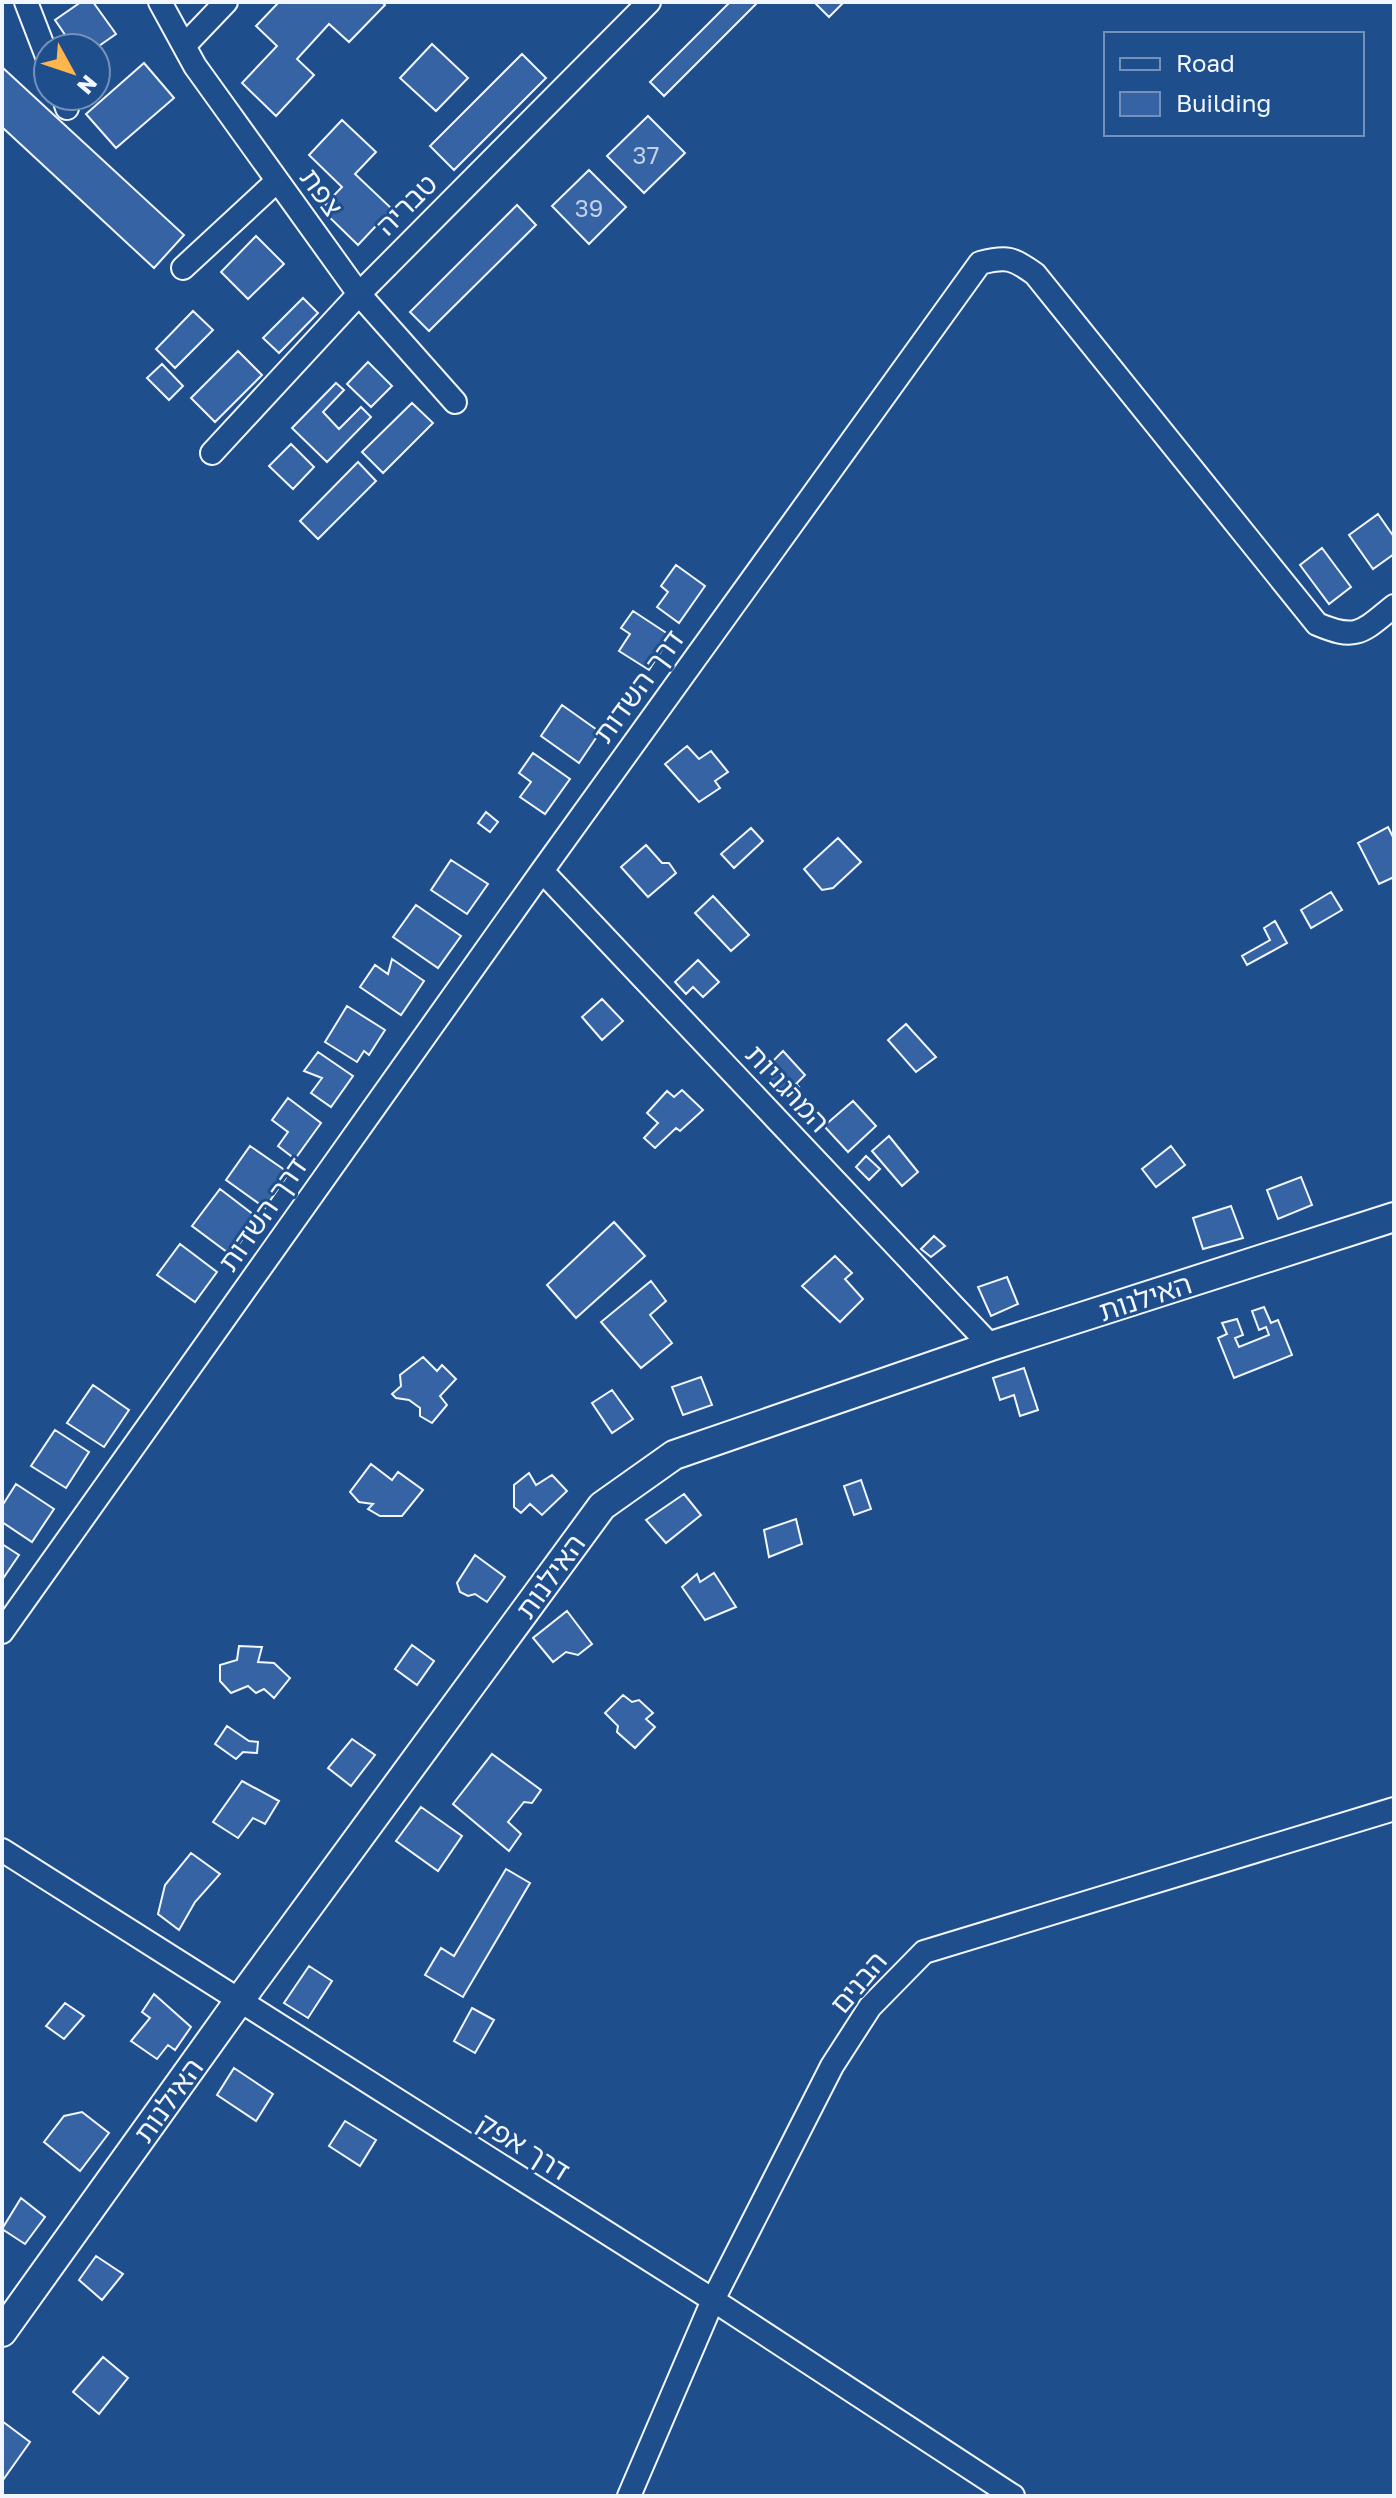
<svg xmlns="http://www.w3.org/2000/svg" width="1396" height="2498" viewBox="0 0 1396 2498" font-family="'Golos Text','Noto Sans Hebrew',sans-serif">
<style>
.building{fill:#3563a3;stroke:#f2f6ff;stroke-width:2}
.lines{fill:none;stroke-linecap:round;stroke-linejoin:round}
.minor-casing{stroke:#f2f6ff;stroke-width:26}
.major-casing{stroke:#f2f6ff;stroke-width:32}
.minor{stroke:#1f4e8c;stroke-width:22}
.major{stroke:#1f4e8c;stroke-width:28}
.labels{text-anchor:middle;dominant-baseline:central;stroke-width:6;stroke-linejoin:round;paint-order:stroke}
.number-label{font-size:24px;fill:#c3d1e8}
.street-label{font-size:28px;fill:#f2f6ff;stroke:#1f4e8c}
</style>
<rect width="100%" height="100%" fill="#1f4e8c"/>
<path class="building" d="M81,2H93L116,34L96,48H74L55,20Z
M279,2H382L385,5L349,42L329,24L297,59L314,75L276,116L242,83L277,46L256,26Z
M730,2H758L664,96L650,82Z
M814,2H844L829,17Z
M432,44L468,78L436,111L400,78Z
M522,54L546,78L454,170L430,146Z
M144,63L174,98L116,148L86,114Z
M2,67L184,235L154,268L2,127Z
M648,116L685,153L644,193L607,156Z
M342,120L376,152L355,174L392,209L358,245L321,209L342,187L309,155Z
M589,170L626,207L589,244L552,206Z
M517,205L536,225L429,331L410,312Z
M256,236L284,264L248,299L221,272Z
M303,298L318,313L279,353L263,338Z
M193,311L213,330L175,368L156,349Z
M238,351L262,375L215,422L191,398Z
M368,362L392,386L371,407L347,384Z
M162,364L183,386L169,400L147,378Z
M336,383L344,390L323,412L339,429L361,407L371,417L327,462L292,428Z
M412,403L433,423L383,473L362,452Z
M291,444L314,467L293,489L269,466Z
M358,462L376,481L318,539L300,521Z
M1378,514L1394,537V554L1373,569L1349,535Z
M1322,548L1351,587L1329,604L1300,565Z
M676,565L705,586L679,623L657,607L668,592L661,586Z
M633,611L671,636L649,670L619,651L630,634L621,628Z
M562,705L600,732L579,763L541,736Z
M687,746L699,759L711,751L728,772L715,781L720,788L699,802L665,764Z
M533,753L570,779L545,814L520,797L531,782L519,773Z
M486,812L498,822L490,832L478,823Z
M1388,827L1394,839V877L1379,884L1358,843Z
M751,828L763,841L734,868L721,854Z
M838,838L861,862L833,888L822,890L804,869Z
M646,845L662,863H669L676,873L648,897L621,867Z
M451,860L488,884L467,914L431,890Z
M1331,892L1342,910L1311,928L1301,910Z
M713,896L749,935L731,951L695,913Z
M416,905L461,936L438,968L393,937Z
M1275,921L1287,943L1247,965L1242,956L1270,940L1264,928Z
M392,959L424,981L401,1015L360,987L375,965L388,974Z
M698,960L719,982L703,997L693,987L686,994L675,982Z
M602,999L623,1021L602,1040L582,1017Z
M347,1006L385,1030L369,1055L364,1051L357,1062L325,1042Z
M906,1024L936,1057L916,1072L888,1040Z
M783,1051L805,1075L796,1084L799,1087L788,1096L771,1080L775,1074L768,1066Z
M318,1052L353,1076L331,1107L311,1093L322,1078L304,1071Z
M682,1090L703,1110L680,1131L676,1128L655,1148L644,1138L658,1123L647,1113L667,1091L674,1097Z
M288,1098L321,1123L295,1159L278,1146L288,1132L272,1120Z
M853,1101L876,1126L848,1152L824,1126Z
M889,1136L918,1172L902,1186L872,1151Z
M250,1146L289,1173L265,1208L226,1180Z
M1171,1146L1185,1165L1156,1187L1142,1169Z
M866,1156L880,1169L869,1180L856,1167Z
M1301,1177L1312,1205L1278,1219L1267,1190Z
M220,1189L258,1218L231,1255L192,1226Z
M1231,1206L1243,1238L1203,1249L1193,1218Z
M614,1222L645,1256L576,1318L547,1285Z
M934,1236L945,1246L931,1257L921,1249Z
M180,1244L217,1272L195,1302L157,1275Z
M835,1256L852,1273L845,1279L863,1299L840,1322L802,1286Z
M1007,1277L1018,1304L991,1316L978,1287Z
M651,1281L666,1301L650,1315L672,1343L641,1368L601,1322Z
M1264,1307L1271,1323L1278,1320L1292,1355L1234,1378L1218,1338L1227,1334L1222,1323L1237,1319L1243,1335L1235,1338L1239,1347L1269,1335L1266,1327L1259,1330L1252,1311Z
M423,1357L437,1371L442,1365L456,1379L440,1396L447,1405L432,1423L420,1416V1408L409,1400L396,1398L392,1394L401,1386L400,1375Z
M1024,1368L1038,1410L1020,1416L1014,1395L1000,1400L993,1378Z
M701,1377L712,1405L683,1415L672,1387Z
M93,1385L129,1410L104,1447L67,1423Z
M612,1390L633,1419L612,1433L592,1403Z
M55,1430L89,1452L66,1488L31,1466Z
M371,1464L392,1480L398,1472L423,1490L402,1516H380L368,1509L373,1504L359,1502L350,1492Z
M529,1473L536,1485L552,1475L567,1491L542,1515L530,1504L521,1513L514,1507V1485Z
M861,1480L871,1509L854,1515L844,1486Z
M16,1484L54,1509L32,1542L2,1522V1506Z
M684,1494L701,1515L666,1543L646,1520Z
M796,1519L802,1544L769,1557L764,1530Z
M2,1544L19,1555L2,1580Z
M475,1555L505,1577L487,1602L475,1594L468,1596L460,1592L457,1583Z
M714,1573L736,1607L705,1620L682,1587L697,1574L700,1582Z
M567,1611L592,1644L578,1655L566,1652L553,1662L533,1638Z
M412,1645L434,1661L417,1685L395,1669Z
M239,1646L262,1647L258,1662L274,1663L290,1678L274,1698L264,1689L256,1693L248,1686L231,1693L220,1681V1665L237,1660Z
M623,1695L632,1702L639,1700L653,1713L646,1719L655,1727L635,1748L617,1732L618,1726L605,1713Z
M227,1726L249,1741L258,1742L257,1753L243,1752L236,1759L215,1744Z
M352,1739L375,1755L351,1786L328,1768Z
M492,1754L541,1790L532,1803L524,1802L508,1822L521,1834L509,1851L453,1804Z
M242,1781L279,1801L265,1824L253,1818L238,1838L213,1822Z
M421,1807L462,1836L438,1871L396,1841Z
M191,1853L220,1874L195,1902L179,1930L158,1914L165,1885Z
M506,1869L530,1883L463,1997L425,1975L441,1948L454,1956Z
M309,1966L332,1981L308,2018L284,2003Z
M154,1994L191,2027L175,2050L168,2045L157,2059L131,2041L150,2018L142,2012Z
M65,2003L84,2016L64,2039L46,2026Z
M472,2008L494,2020L475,2053L454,2041Z
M234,2068L273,2094L256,2121L217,2095Z
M82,2112L109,2133L80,2171L44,2142L64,2116Z
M345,2121L376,2140L360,2166L329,2146Z
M21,2198L45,2217L25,2244L2,2229Z
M96,2256L123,2274L102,2300L79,2280Z
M103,2357L128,2378L99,2414L73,2392Z
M2,2421L30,2442L3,2480H2Z"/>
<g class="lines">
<g class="minor-casing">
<path id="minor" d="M26,2L48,59
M160,2L195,66L359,294L455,402
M184,46L226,2
M63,96L67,108
M183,268L277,181
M212,453L359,294L649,2
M542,871L991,1346
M2,1632L542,871L980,263C1007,256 1013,258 1035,274L1317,624C1357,641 1362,632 1394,606
M2,1850L713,2300L1013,2496
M629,2496L713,2300L832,2066L870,2007L924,1952L1394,1809"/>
</g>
<g class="major-casing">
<path id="major" d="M2,2332L239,2001L602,1506L674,1455L991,1346L1394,1217"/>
</g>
<use href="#minor" class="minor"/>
<use href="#major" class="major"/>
</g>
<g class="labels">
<g class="number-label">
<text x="646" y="154">37</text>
<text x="589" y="207">39</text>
</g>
<g class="street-label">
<text transform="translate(322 192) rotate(54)">צפת</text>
<text transform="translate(406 204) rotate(-45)">טבריה</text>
<text transform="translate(638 686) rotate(-54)">דרך השדות</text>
<text transform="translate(788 1088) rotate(47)">המרגניות</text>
<text transform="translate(262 1214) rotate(-55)">דרך השדות</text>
<text transform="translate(1145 1297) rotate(-18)">האילנות</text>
<text transform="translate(550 1576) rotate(-54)">האילנות</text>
<text transform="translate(858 1982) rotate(-50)">הבנים</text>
<text transform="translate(168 2100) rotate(-54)">האילנות</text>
<text transform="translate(524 2146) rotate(32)">דרך אפק</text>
</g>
</g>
<rect width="1396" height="2498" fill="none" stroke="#f2f6ff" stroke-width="8"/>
<rect x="1104" y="32" width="260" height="104" fill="#1f4e8c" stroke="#7391ba" stroke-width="2"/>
<rect x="1120" y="58" width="40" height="12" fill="#1f4e8c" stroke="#7391ba" stroke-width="2"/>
<text x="1176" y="72" font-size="24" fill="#f2f6ff">Road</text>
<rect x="1120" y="92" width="40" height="24" fill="#3563a3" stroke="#7391ba" stroke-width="2"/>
<text x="1176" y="112" font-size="24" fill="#f2f6ff">Building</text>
<g transform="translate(72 72) rotate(130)"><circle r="38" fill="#1f4e8c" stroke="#7391ba" stroke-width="2"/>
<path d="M0-6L14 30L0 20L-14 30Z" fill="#ffb74d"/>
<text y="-12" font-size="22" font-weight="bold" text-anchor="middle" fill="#f2f6ff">N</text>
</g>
</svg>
